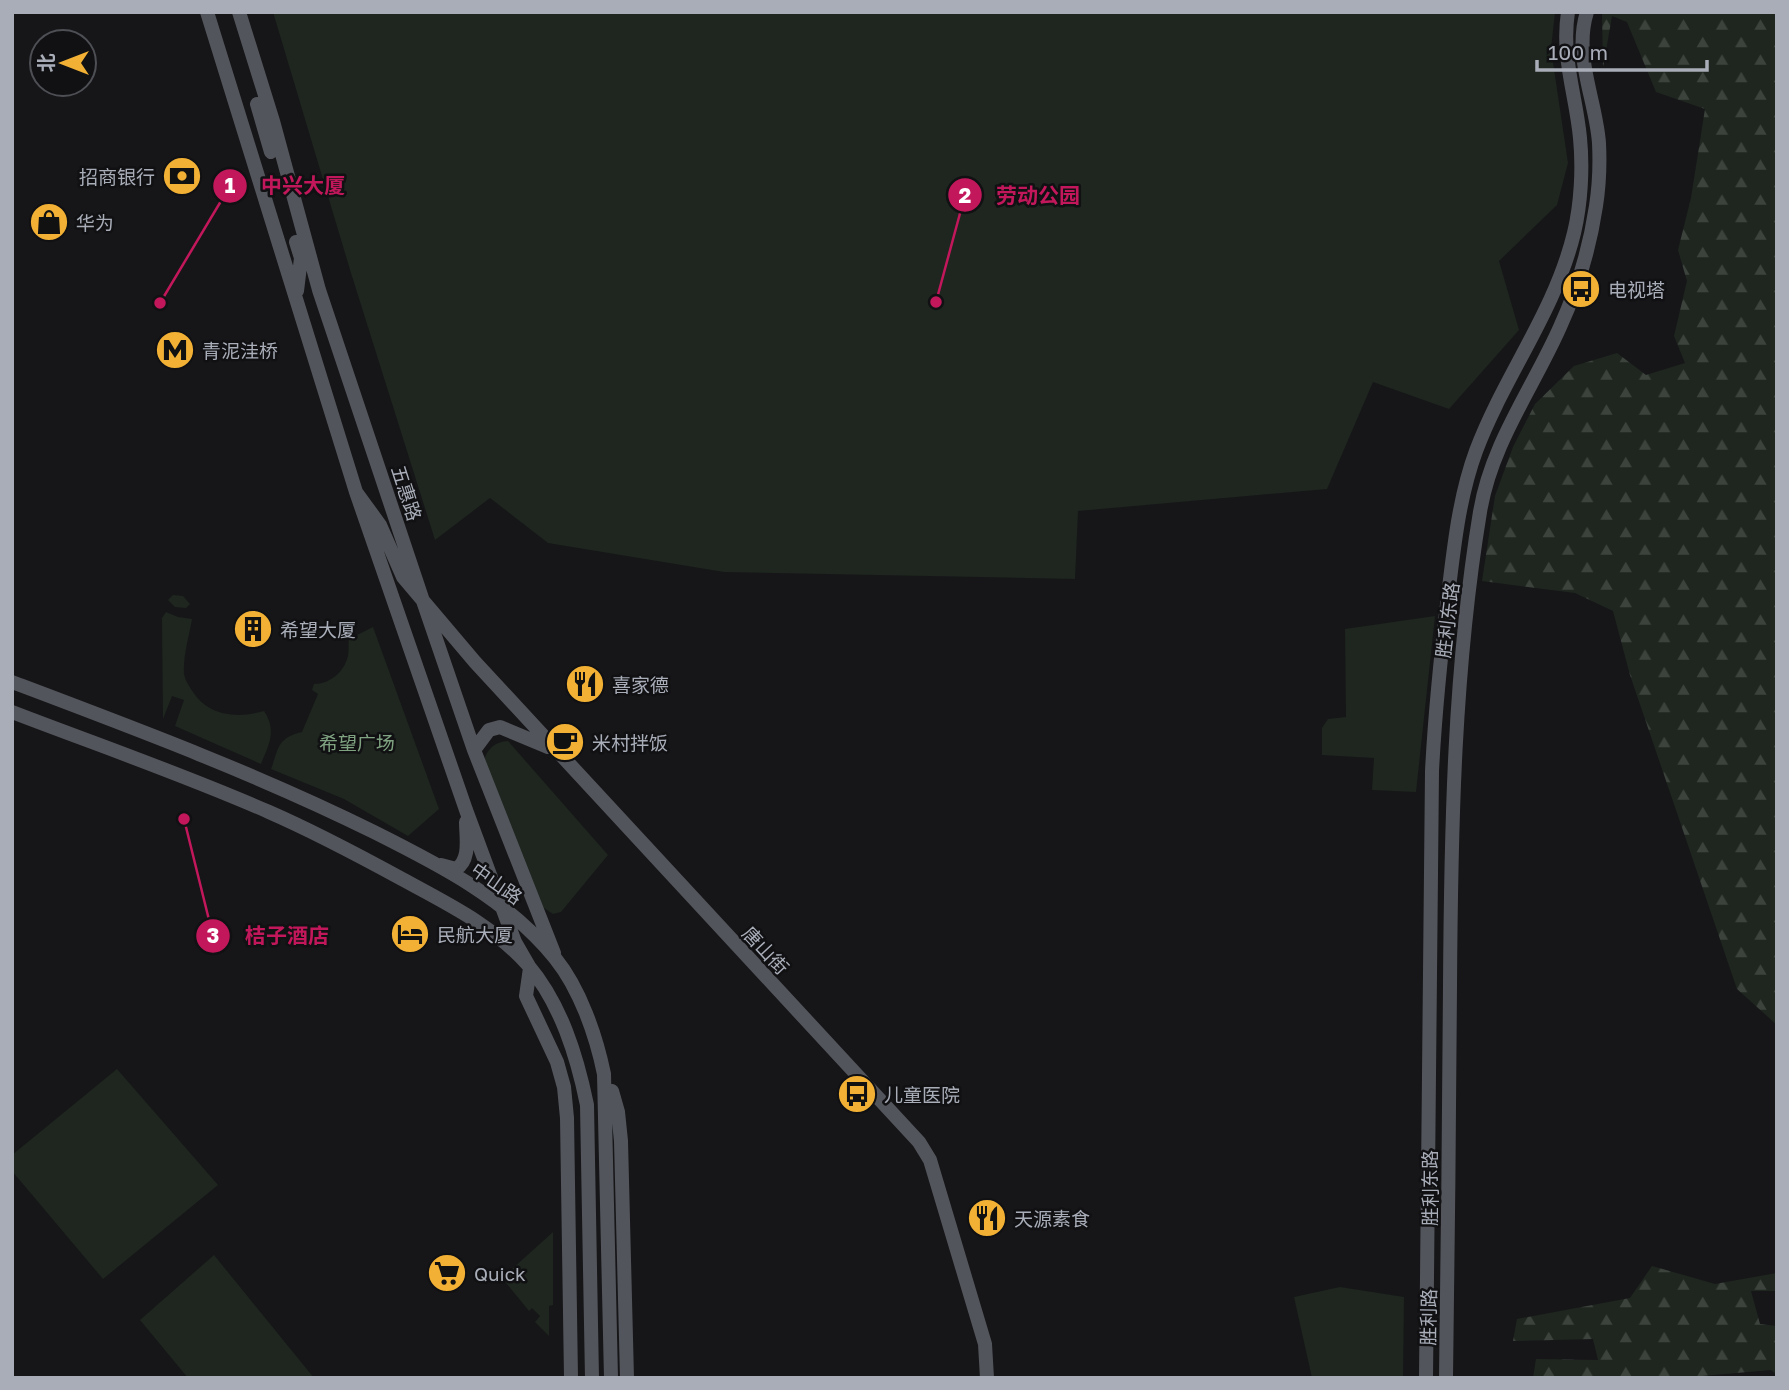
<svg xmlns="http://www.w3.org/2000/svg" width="1789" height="1390" viewBox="0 0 1789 1390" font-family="'Golos Text','Noto Sans SC',sans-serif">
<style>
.green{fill:#1e261f}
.forest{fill:url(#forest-firs)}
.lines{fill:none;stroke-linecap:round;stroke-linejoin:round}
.major{stroke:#53555c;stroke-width:14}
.labels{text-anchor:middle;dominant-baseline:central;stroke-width:5;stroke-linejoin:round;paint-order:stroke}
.poi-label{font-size:19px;fill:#a8adb8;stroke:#111113;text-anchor:start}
.street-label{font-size:19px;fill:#a8adb8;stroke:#111113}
.park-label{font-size:19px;fill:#7fa381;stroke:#111113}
.leader{fill:none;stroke:#c2185b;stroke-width:2.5}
.callout-dot{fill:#c2185b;stroke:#111113;stroke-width:2.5}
.mark-label{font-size:21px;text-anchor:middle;font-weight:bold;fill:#fff}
.callout-label{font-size:21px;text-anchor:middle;font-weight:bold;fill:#c2185b;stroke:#111113;stroke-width:5;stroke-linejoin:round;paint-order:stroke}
</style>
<defs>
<pattern id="forest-firs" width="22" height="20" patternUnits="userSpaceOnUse" patternTransform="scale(1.75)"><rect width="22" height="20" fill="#1e261f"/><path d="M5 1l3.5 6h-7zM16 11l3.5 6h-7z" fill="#3c433d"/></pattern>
</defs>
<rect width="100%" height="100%" fill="#161618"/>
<path class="green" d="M273,12H1555L1551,49L1568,163L1557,205L1499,261L1519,330L1449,409L1373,382L1327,489L1078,511L1075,579L724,572L548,543L490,498L435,540L351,273Z
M173,595L183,596L190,604L186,608L175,607L168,600Z
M166,612L178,617L192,619C189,637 183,655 184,674C185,680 188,684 191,689C207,716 236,719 264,711C277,731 269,744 261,764L175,726L184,700L172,696L163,719L162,618Z
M1435,616L1416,792L1372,790L1374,758L1322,755V728L1328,719L1346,717L1345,629Z
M373,627L439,809L408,836L344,799L271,769C279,748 277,738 302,732L318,694L312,690L314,684C330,684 344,672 348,656C349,651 348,644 349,639Z
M508,741L608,855L561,912L553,914L541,906L484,760C488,748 495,742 508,741Z
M117,1069L218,1185L103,1279L12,1171V1155Z
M553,1232V1305L549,1306V1336L535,1322L540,1316L532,1308L529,1311L502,1278Z
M214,1255L314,1378H188L140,1320Z
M1340,1287L1404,1297L1403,1378H1312L1294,1297Z"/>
<path class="forest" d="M1602,12H1777V1025L1737,989L1630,675L1613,611L1575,593L1482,581L1495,496L1513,447L1535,404L1574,366L1617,353L1646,375L1685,363L1674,336L1687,281L1678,250L1691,198L1705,109L1656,92L1627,22L1612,16L1603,68Z
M1652,1266L1715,1284L1777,1273V1291H1751L1760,1324L1777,1326V1375L1771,1370L1679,1378H1533L1536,1359L1598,1360L1593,1339L1513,1341L1517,1319L1630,1298Z"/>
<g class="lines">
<path class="major" d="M207,12L356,492L466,810L515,942L530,968
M239,12L273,121L319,290L422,598L474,750L554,953
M257,104L271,152
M296,242L301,258L297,291
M356,492L380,525L403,577L475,662L919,1142L930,1160L985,1344L987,1378
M12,682C134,728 257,774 374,832C440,865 507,899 555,958C580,989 596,1035 604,1074L611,1378
M12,712C98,745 185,775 269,812C315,832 358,855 402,879C446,903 494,926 528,965C561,1004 577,1056 587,1105L592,1378
M474,750L489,730L500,727L548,747
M441,865L456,869C471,860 466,837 466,822
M530,968L526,996L557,1062L564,1087L567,1118L571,1378
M612,1091L618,1112L621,1141L627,1378
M1426,1378L1432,771C1435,712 1441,654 1448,596C1454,547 1459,497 1476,451C1504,376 1555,312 1574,233C1581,204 1583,168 1580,138C1576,95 1561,57 1568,12
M1446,1378C1448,1247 1449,1117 1450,986C1451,827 1454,669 1480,512C1491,444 1533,388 1560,327C1577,290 1590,246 1596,206C1599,187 1600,163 1599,143C1596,100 1573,56 1587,12"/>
</g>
<defs>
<g id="bank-disc" transform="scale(2.0125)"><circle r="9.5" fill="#f2b134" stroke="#111113"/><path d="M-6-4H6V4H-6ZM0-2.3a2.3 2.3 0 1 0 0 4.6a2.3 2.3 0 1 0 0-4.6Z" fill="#111"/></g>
<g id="shop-disc" transform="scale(2.0125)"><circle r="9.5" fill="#f2b134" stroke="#111113"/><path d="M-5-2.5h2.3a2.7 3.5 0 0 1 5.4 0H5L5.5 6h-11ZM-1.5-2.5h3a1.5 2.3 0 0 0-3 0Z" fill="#111"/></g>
<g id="bus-disc" transform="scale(2.0125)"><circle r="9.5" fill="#f2b134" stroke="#111113"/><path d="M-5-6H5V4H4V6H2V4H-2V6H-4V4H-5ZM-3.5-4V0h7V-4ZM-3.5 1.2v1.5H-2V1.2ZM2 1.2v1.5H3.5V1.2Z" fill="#111"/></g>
<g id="metro-disc" transform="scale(2.0125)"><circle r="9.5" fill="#f2b134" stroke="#111113"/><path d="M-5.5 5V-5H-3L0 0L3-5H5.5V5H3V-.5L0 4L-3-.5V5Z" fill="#111"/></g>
<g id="building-disc" transform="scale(2.0125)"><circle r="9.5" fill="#f2b134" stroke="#111113"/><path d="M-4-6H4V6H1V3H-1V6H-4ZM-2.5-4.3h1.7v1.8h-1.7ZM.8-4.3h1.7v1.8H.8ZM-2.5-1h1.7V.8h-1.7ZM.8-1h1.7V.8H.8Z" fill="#111"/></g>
<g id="restaurant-disc" transform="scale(2.0125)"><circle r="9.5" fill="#f2b134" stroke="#111113"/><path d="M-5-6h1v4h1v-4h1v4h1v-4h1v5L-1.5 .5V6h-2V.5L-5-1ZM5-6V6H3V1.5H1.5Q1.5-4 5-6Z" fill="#111"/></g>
<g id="cafe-disc" transform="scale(2.0125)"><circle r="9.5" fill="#f2b134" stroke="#111113"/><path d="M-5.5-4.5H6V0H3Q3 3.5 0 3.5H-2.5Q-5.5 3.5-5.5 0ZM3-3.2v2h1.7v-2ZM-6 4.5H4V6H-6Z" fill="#111"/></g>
<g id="hotel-disc" transform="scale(2.0125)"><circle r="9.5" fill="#f2b134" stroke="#111113"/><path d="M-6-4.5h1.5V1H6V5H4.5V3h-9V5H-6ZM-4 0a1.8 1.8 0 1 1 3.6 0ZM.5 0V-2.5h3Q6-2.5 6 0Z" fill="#111"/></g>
<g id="supermarket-disc" transform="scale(2.0125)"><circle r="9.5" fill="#f2b134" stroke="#111113"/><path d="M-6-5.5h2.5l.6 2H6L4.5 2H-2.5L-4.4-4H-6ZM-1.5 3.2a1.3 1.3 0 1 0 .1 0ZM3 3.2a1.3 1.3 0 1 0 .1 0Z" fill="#111"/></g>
</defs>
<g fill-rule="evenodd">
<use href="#bank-disc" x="182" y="176"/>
<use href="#shop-disc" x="49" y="222"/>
<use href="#bus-disc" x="1581" y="289"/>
<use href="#metro-disc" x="175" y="350"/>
<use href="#building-disc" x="253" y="629"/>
<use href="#restaurant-disc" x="585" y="684"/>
<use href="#cafe-disc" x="565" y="742"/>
<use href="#hotel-disc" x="410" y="934"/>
<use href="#bus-disc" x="857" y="1094"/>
<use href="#restaurant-disc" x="987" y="1218"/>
<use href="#supermarket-disc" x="447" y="1273"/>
</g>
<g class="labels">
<g class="poi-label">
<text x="155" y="176" text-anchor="end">招商银行</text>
<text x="76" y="222">华为</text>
<text x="1608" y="289">电视塔</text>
<text x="202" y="350">青泥洼桥</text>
<text x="280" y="629">希望大厦</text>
<text x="612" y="684">喜家德</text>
<text x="592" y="742">米村拌饭</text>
<text x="437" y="934">民航大厦</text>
<text x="884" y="1094">儿童医院</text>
<text x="1014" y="1218">天源素食</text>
<text x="474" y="1273">Quick</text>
</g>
<g class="street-label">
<text transform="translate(407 493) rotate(72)">五惠路</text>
<text transform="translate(1447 620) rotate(-83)">胜利东路</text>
<text transform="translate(497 883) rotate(35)">中山路</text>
<text transform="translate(766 950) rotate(47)">唐山街</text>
<text transform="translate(1429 1188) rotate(-90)">胜利东路</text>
<text transform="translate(1428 1317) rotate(-89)">胜利路</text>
</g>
<g class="park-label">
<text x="357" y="742">希望广场</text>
</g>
</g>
<path class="leader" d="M160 303L230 186M936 302L965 195M184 819L213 936"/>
<g class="callout-dot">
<circle cx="160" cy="303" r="7"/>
<circle cx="936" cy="302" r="7"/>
<circle cx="184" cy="819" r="7"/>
<circle cx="230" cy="186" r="18"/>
<circle cx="965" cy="195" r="18"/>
<circle cx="213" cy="936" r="18"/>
</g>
<g class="mark-label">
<text x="230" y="193">1</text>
<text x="965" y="203">2</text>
<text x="213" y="943">3</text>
</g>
<g class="callout-label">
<text x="303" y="193">中兴大厦</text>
<text x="1038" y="203">劳动公园</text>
<text x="287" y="943">桔子酒店</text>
</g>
<rect width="1789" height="1390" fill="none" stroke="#a8adb8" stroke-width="28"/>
<g transform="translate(63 63) rotate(270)"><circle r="33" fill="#111113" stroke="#4d4f55" stroke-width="2"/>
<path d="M0-5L12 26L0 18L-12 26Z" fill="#f2b134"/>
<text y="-10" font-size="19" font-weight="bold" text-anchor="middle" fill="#a8adb8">北</text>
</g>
<path d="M1537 60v10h170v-10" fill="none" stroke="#a8adb8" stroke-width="3.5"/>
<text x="1548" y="60" font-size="21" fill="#a8adb8" stroke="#111113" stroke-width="5" paint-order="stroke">100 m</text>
</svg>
